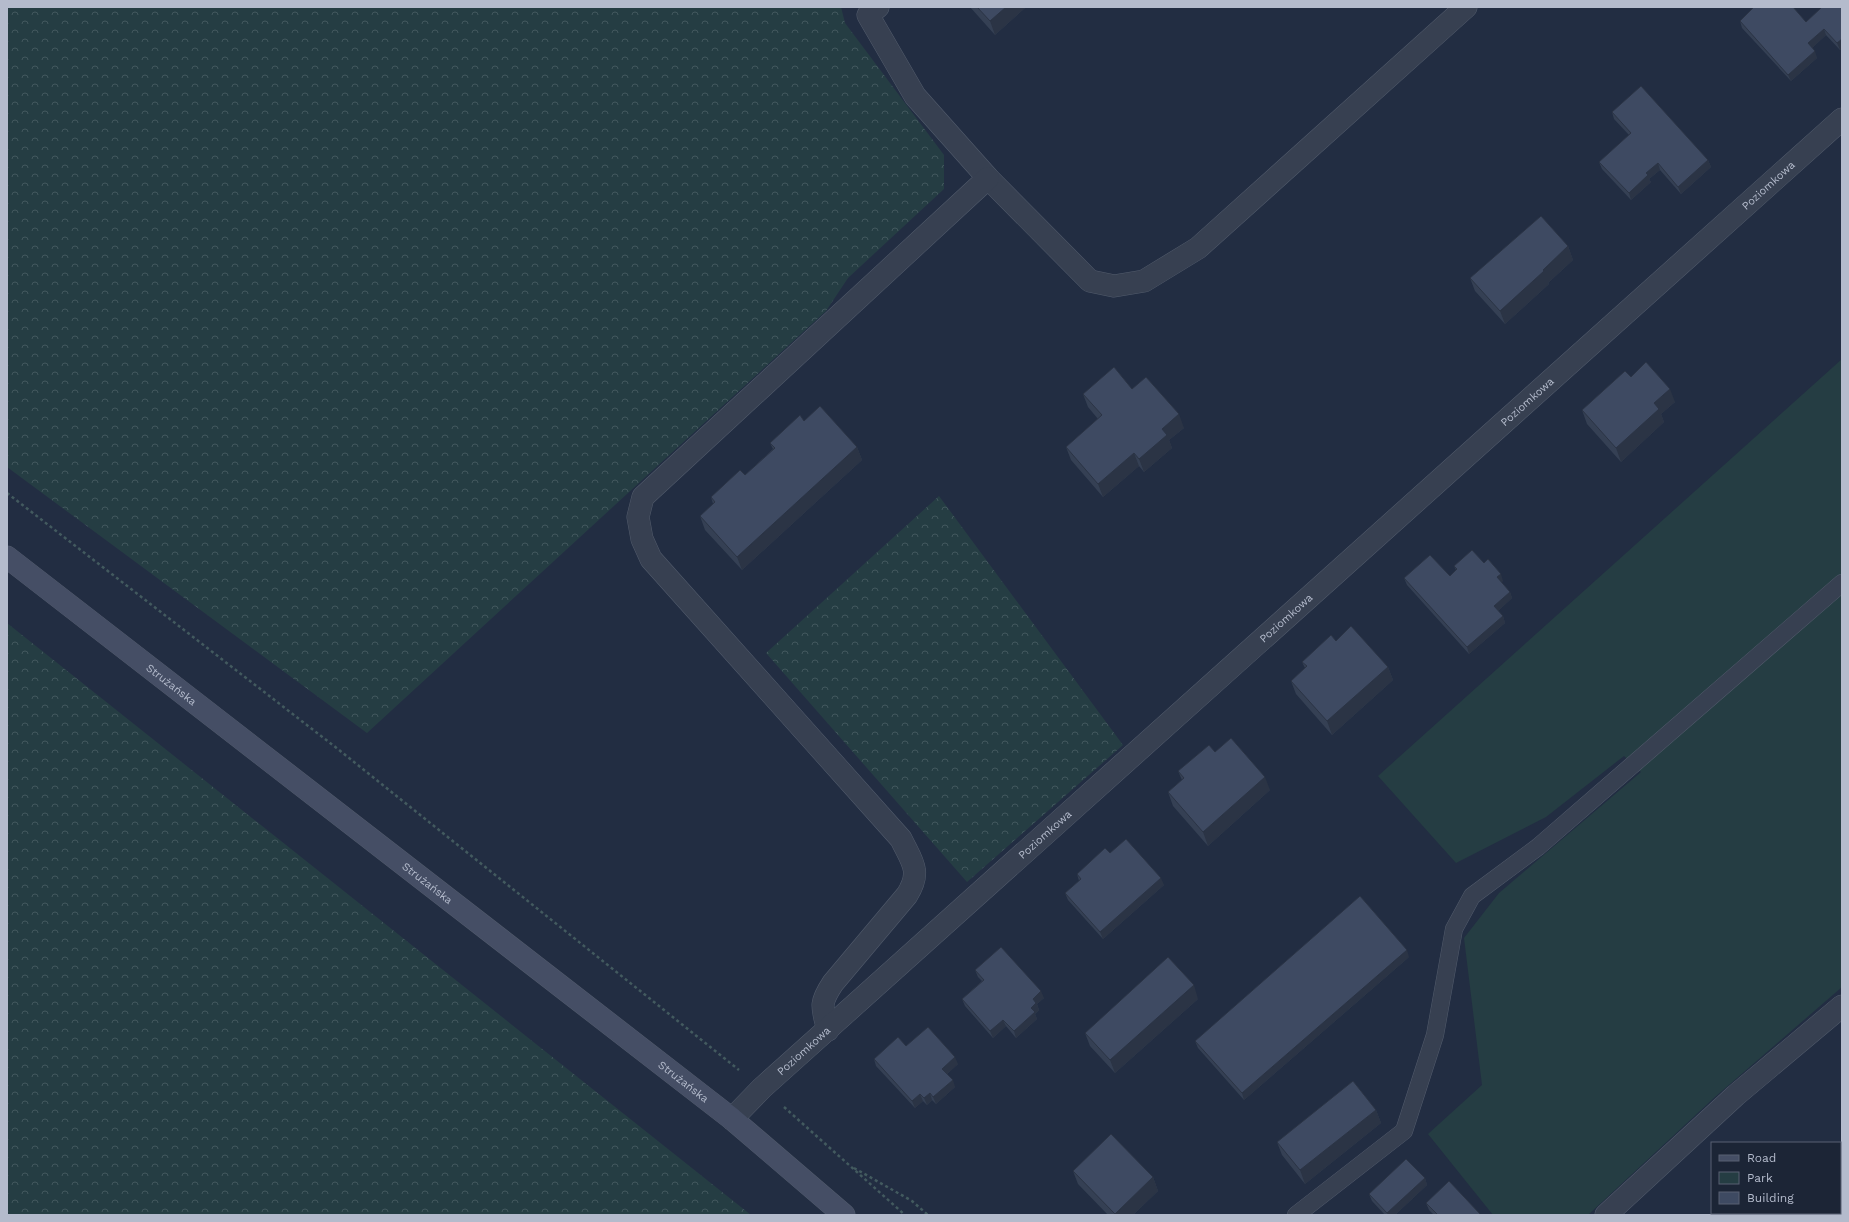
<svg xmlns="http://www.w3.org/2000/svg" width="1849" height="1222" viewBox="0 0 1849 1222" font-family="'Work Sans',sans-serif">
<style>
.green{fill:#253d43}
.forest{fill:url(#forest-crowns)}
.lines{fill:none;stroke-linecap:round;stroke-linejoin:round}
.lane-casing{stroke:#525b6c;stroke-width:18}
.street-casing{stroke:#525b6c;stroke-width:23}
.secondary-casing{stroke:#525b6c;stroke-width:23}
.path{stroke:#435a5f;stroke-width:2.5;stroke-dasharray:3 3;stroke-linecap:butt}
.lane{stroke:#374051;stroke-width:17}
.street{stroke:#374051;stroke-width:22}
.secondary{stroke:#454e65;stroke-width:22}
.wall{fill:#354054}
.shaded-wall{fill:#2b3445}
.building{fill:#3e4a62;stroke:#2b3445}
.labels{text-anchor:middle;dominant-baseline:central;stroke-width:3;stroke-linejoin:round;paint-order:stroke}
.street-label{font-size:11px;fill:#b4bbcc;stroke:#1c2536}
</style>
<defs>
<pattern id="forest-crowns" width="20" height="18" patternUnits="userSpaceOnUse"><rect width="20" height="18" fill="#253d43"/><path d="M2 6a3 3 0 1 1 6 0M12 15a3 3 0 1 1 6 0" fill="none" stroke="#42575d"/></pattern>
</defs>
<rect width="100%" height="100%" fill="#222d42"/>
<path class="green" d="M1842,359V987L1715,1097L1588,1215H1493L1428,1134L1482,1085L1464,938L1499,893L1641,772L1624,756L1546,817L1456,863L1378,776Z"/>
<path class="forest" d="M7,7H841L845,23L944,155V189L848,278L826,311L367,733L7,467Z
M939,496L1123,745L967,882L766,653Z
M7,623L751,1215H7Z"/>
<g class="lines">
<g class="lane-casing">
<path id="lane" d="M1296,1215L1404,1131L1435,1035L1454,929L1472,896L1538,847L1842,583"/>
</g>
<g class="street-casing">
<g id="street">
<path d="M878,7L868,15L915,96L988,178L1090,281L1114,286L1144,281L1198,248L1466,7"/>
<path d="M828,1030C822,1007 819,1004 833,983L907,895C922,871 912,862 901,839L651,559L642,539L638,517L643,497L988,178"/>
<path id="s1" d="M732,1119L762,1088L1842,119"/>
<path d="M1606,1215L1736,1095L1842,1006"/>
</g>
</g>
<g class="secondary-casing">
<g id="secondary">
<path id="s2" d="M7,557L732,1119L844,1215"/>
</g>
</g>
<path class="path" d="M7,493L334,746L739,1070
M784,1107L905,1215
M854,1168L912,1201L928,1215"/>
<use href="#lane" class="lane"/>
<use href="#street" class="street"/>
<use href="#secondary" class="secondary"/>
</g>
<path class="wall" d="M970,7H1026L995,35Z
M1842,7V48L1840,50L1826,35L1812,48L1817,58L1791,81L1742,28L1740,21L1806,22Z
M1612,112L1708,160L1711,167L1681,194L1660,170L1649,179L1651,182L1631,200L1602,169L1599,162L1629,135L1614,119Z
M1568,246L1573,260L1548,283L1549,284L1505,324L1475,291L1470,278Z
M1631,377L1675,402L1661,414L1664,422L1621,462L1587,424L1582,410Z
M1132,389L1184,428L1169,440L1172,448L1144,472L1139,466L1103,497L1071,460L1066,447L1098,419L1088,407L1083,394Z
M804,421L857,447L862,460L742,570L705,530L700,516L713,504L711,497L745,475L773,449L770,443Z
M1484,563L1503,581L1501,582L1510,592L1512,598L1498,611L1503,616L1505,623L1469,654L1407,585L1404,578L1450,576L1456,570L1454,566Z
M1336,641L1388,667L1393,680L1332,735L1296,694L1291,681L1305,668L1302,662Z
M1215,752L1270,790L1208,846L1173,806L1168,792L1182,780L1178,771Z
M1110,853L1164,885L1103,939L1068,900L1065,893L1079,881L1077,874Z
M1409,957L1244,1100L1198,1048L1195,1041Z
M975,970L1044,998L1037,1004L1039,1010L1035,1014L1037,1019L1016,1038L1006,1026L993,1038L965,1006L962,999L982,981L978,977Z
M1198,999L1115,1073L1090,1046L1085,1033Z
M906,1046L958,1064L947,1074L955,1087L936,1104L932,1100L927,1105L923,1101L915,1108L876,1066L874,1059Z
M1376,1110L1381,1123L1305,1184L1282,1155L1277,1142Z
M1842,1157V1204L1840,1202V1159Z
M1073,1171L1153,1177L1158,1191L1133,1215H1108L1078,1184Z
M1425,1178L1427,1185L1395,1215H1385L1372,1201L1369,1194Z
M1426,1203L1481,1215H1434L1429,1210Z"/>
<path class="shaded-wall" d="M1006,7H1026L995,35L990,21Z
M1824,29L1826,35L1810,50L1808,43Z
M1842,39V48L1840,50L1837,43Z
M1815,51L1817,58L1791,81L1788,75Z
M1708,160L1711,167L1681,194L1678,187Z
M1658,163L1660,170L1649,179L1651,182L1631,200L1629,193L1646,173Z
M1568,246L1573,260L1548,283L1549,284L1505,324L1500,311L1543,270Z
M1670,389L1675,402L1661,414L1664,422L1621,462L1616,448L1654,403Z
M1179,414L1184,428L1169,440L1172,448L1144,472L1139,459L1162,429Z
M857,447L862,460L742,570L737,557Z
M1134,453L1139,466L1103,497L1098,484Z
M1501,574L1503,581L1499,584L1497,577Z
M1510,592L1512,598L1496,613L1494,606Z
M1503,616L1505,623L1469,654L1467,647Z
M1388,667L1393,680L1332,735L1327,721Z
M1265,777L1270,790L1208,846L1203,832Z
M1161,878L1164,885L1103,939L1100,932Z
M1407,950L1409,957L1244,1100L1242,1093Z
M1194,985L1198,999L1115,1073L1110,1060Z
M1041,991L1044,998L1037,1004L1039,1010L1035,1014L1037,1019L1016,1038L1014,1031L1031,1008L1033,999Z
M1003,1020L1006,1026L993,1038L990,1031Z
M955,1057L958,1064L945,1076L942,1069Z
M953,1080L955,1087L936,1104L933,1097Z
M930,1093L932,1100L927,1105L924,1098Z
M920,1094L923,1101L915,1108L912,1101Z
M1376,1110L1381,1123L1305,1184L1300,1170Z
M1153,1177L1158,1191L1133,1215H1115V1214Z
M1425,1178L1427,1185L1395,1215H1388L1387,1213Z"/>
<path class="building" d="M977,7H1006L990,21Z
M1754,7H1793L1806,22L1822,7H1842V39L1837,43L1824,29L1808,43L1815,51L1788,75L1740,21Z
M1641,86L1708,160L1678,187L1658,163L1646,173L1648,175L1629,193L1599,162L1631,133L1612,112Z
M1541,216L1568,246L1543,270L1544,271L1500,311L1470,278Z
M1646,362L1670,389L1654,403L1659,409L1616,448L1582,410L1625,371L1631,377Z
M1114,367L1132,389L1146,377L1179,414L1162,429L1167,435L1139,459L1134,453L1098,484L1066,447L1102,415L1083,394Z
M820,406L857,447L737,557L700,516L715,502L711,497L740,470L745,475L775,448L770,443L800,415L804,421Z
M1472,550L1484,563L1488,559L1501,574L1497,577L1510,592L1494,606L1503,616L1467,647L1404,578L1430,555L1450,576L1457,569L1454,566Z
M1351,626L1388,667L1327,721L1291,681L1307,666L1302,662L1331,635L1336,641Z
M1231,738L1265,777L1203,832L1168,792L1184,778L1178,771L1209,745L1215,752Z
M1126,839L1161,878L1100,932L1065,893L1081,879L1077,874L1105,848L1110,853Z
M1360,896L1407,950L1242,1093L1195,1041Z
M1001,947L1041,991L1033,999L1036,1003L1031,1008L1035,1012L1014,1031L1003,1020L990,1031L962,999L984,980L975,970Z
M1168,957L1194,985L1110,1060L1085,1033Z
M928,1027L955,1057L942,1069L953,1080L933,1097L930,1093L924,1098L920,1094L912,1101L874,1059L898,1037L906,1046Z
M1353,1081L1376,1110L1300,1170L1277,1142Z
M1111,1134L1153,1177L1115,1214L1073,1171Z
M1842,1157V1201L1840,1198V1159Z
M1406,1159L1425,1178L1387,1213L1369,1194Z
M1449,1181L1481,1215H1438L1426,1203Z"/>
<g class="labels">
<g class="street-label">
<text stroke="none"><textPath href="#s1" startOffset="1395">Poziomkowa</textPath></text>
<text stroke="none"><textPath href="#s1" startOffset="1071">Poziomkowa</textPath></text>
<text stroke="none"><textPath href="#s1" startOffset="747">Poziomkowa</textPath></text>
<text stroke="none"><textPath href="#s2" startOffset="208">Strużańska</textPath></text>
<text stroke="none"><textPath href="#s1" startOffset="423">Poziomkowa</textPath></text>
<text stroke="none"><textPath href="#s2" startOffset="532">Strużańska</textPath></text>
<text stroke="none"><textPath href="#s1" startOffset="99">Poziomkowa</textPath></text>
<text stroke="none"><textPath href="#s2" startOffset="856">Strużańska</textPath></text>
</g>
</g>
<rect width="1849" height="1222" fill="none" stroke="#b4bbcc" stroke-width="16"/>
<rect x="1711" y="1142" width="130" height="72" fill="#1c2536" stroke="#596172"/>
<rect x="1719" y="1155" width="20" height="6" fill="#454e65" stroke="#596172"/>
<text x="1747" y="1162" font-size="12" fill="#b4bbcc">Road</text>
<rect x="1719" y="1172" width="20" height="12" fill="#253d43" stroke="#596172"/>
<text x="1747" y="1182" font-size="12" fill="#b4bbcc">Park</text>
<rect x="1719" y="1192" width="20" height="12" fill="#3e4a62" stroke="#596172"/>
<text x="1747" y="1202" font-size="12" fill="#b4bbcc">Building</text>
</svg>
